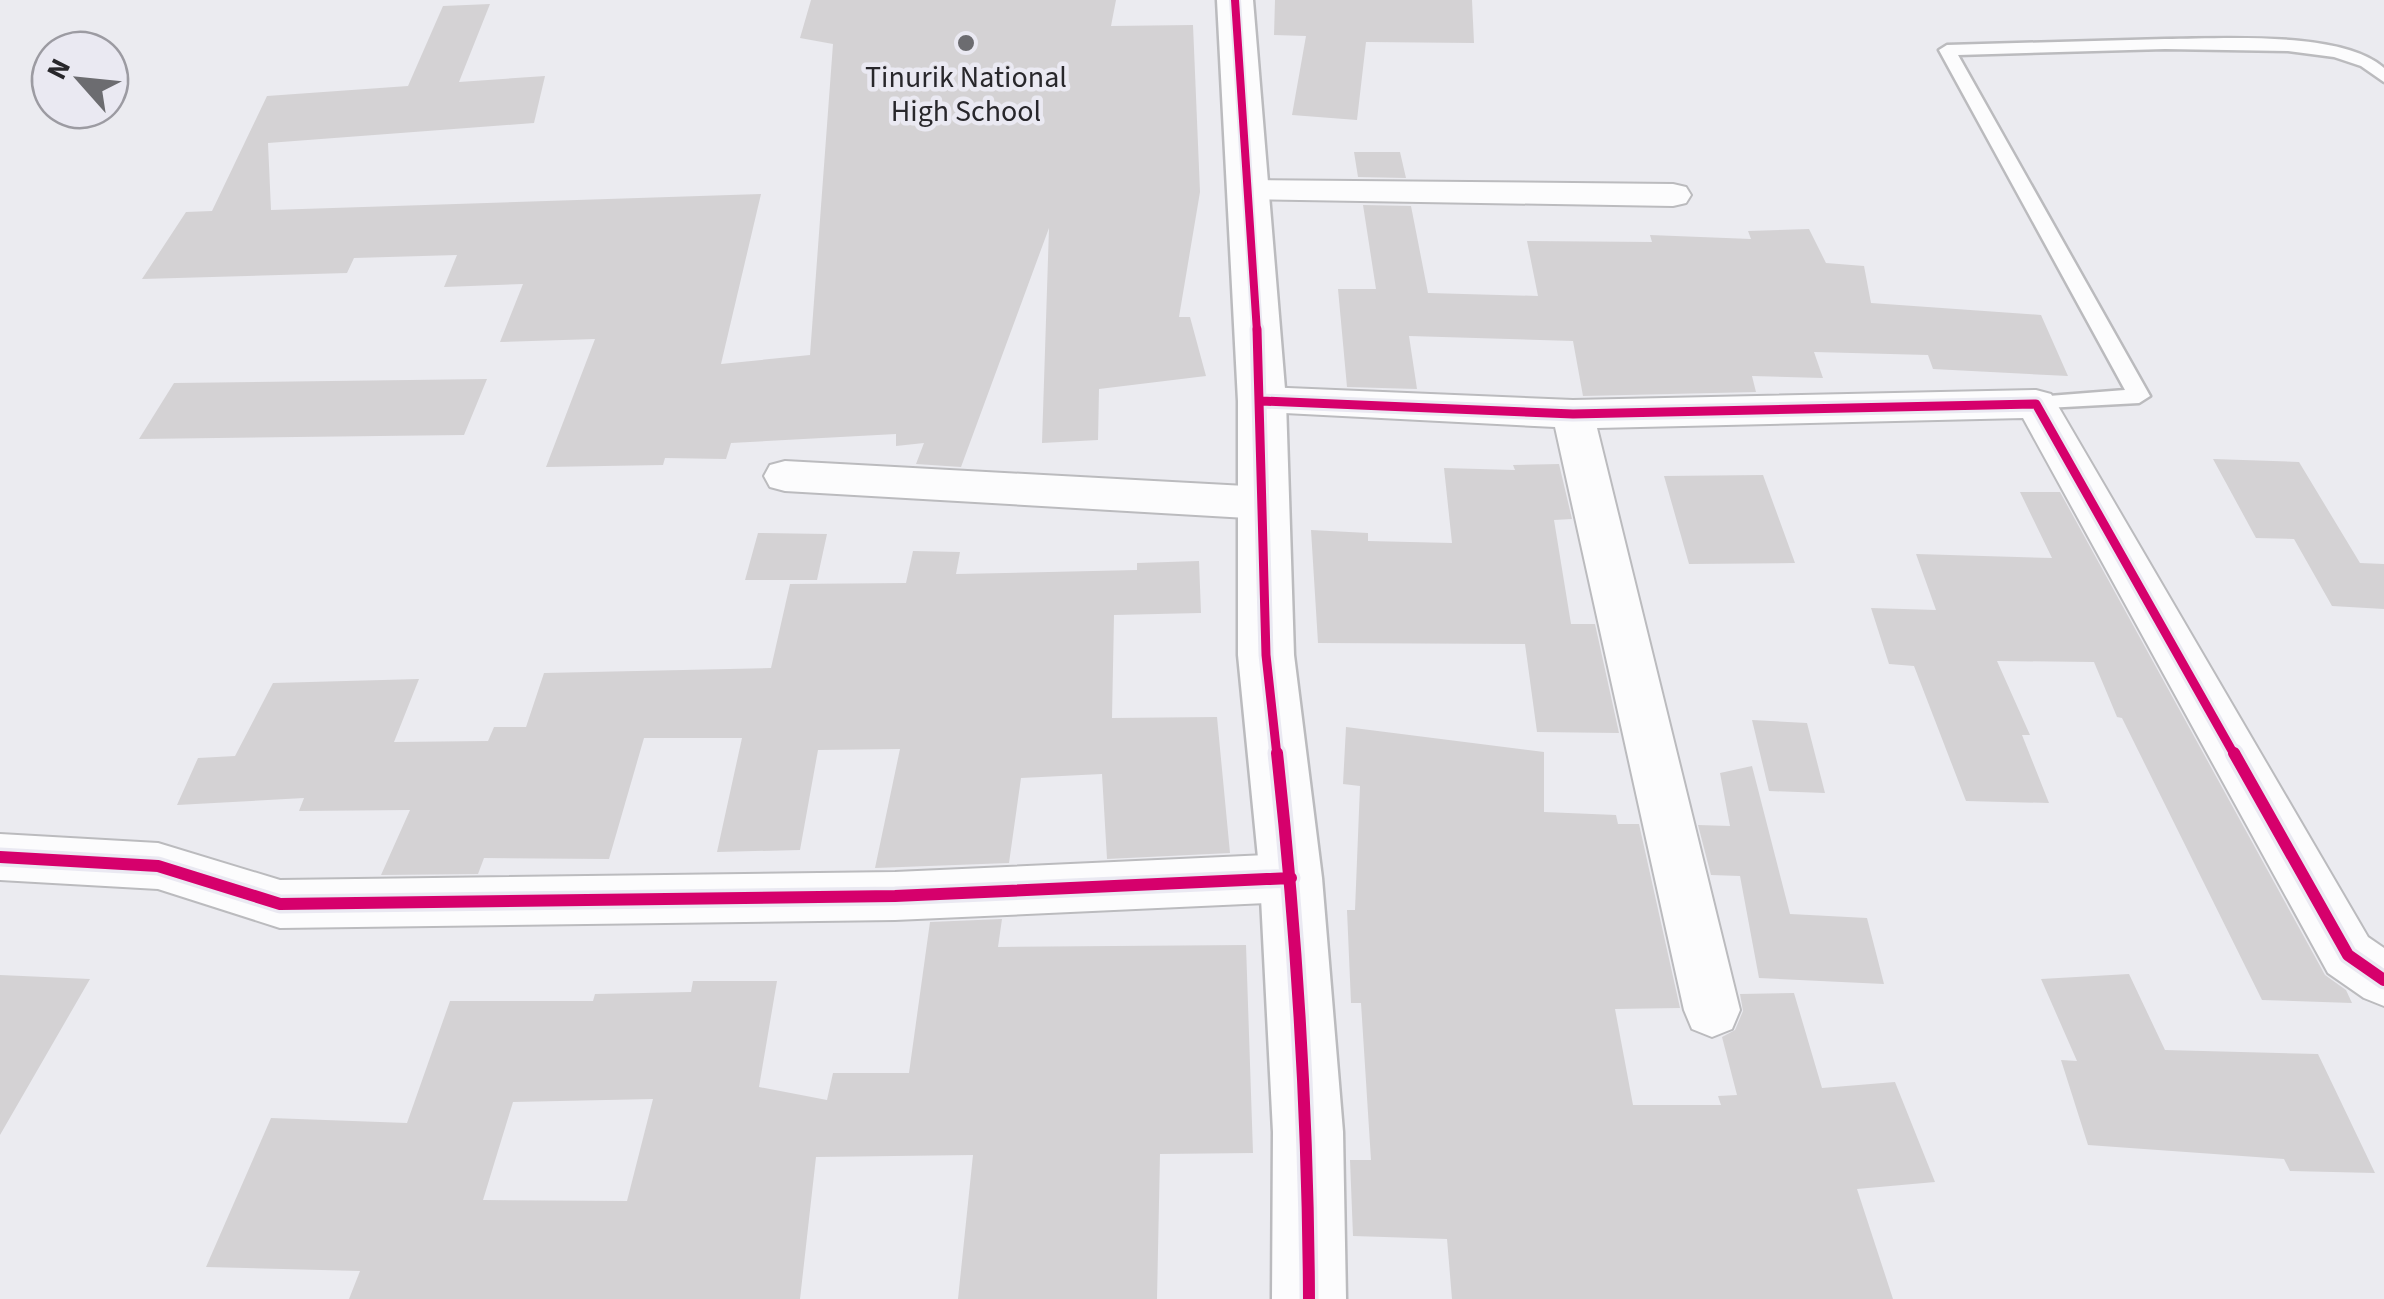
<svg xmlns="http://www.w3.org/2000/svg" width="2384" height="1299" viewBox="0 0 2384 1299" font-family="'Source Sans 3',sans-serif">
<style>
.building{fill:#d4d2d4;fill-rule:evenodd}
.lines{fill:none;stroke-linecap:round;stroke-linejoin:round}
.service-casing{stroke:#bbbbbe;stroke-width:5}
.minor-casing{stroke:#bbbbbe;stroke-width:4}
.tertiary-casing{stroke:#bbbbbe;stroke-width:5}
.service{fill:#fcfcfd;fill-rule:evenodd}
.minor{fill:#fcfcfd;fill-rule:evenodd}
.tertiary{fill:#fcfcfd;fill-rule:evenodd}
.cycleway-far2-casing{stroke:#eae9f2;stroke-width:12}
.cycleway-far1-casing{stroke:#eae9f2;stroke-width:15}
.cycleway-casing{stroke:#eae9f2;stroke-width:19}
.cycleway-far2{stroke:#d6006c;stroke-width:8}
.cycleway-far1{stroke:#d6006c;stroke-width:9}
.cycleway{stroke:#d6006c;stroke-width:12}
.poi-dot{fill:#6c6c70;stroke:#eae9f2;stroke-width:4}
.labels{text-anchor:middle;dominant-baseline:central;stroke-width:9;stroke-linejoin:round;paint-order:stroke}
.far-poi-label{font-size:30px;fill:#28272b;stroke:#eae9f2}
</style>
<rect width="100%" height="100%" fill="#ebebf0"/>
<path class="building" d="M811,0H1116L1111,26L1193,25L1200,192L1179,317H1190L1206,376L1099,389L1098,440L1042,443L1049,228L961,467L916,464L924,443L896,446V434L731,443L726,459L665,458L663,465L546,467L595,339L500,342L523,284L444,287L457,255L354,258L347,273L142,279L186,212L212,211L267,96L408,86L443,6L490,4L459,82L545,76L534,123L268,143L271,210L761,194L721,364L810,355L833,44L800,38Z
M1275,0H1472L1474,43L1366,42L1357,120L1292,115L1306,36L1274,35Z
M1354,152H1400L1406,178L1358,177Z
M1363,205L1411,206L1428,293L1538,296L1527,241L1652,242L1650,235L1751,239L1748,231L1809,229L1826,263L1864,266L1871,303L2041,315L2068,376L1933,369L1928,355L1814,352L1823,378L1752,376L1756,392L1583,396L1573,341L1409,336L1417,389L1347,387L1338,289H1376Z
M487,379L464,435L139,439L174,383Z
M2213,459L2299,462L2360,563L2384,564V609L2332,606L2294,539L2256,538Z
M1559,464L1572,519L1554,520L1571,624H1595L1619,733L1537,732L1525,644L1318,643L1311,530L1368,533V541L1452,543L1444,468L1515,470L1513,465Z
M1763,475L1795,563L1689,564L1664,476Z
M2020,492H2060L2325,975L2346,990L2352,1003L2262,1000L2122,718L2117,717L2094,662L1997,661L2030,735H2022L2049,803L1966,801L1914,666L1889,664L1871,608L1936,610L1916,554L2052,558Z
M758,533L827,534L817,580H745Z
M913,551L960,552L956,574L1137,570V563L1199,561L1201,613L1114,615L1112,718L1217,717L1230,853L1107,859L1102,774L1021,778L1009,863L875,868L900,749L818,750L800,850L717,852L742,738H644L609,859L484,858L478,874L381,875L410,810L299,811L304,798L177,805L198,758L235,756L273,683L419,679L394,742L488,741L494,727H526L544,673L771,668L790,584L906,583Z
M1752,720L1807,723L1825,793L1769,791Z
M1346,727L1544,752V812L1616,815L1618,824H1639L1680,1008L1615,1009L1633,1105H1721L1718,1096L1737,1095L1722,1037L1735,1030L1743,1011L1740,994L1794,993L1822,1088L1895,1082L1935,1182L1857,1189L1893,1299H1452L1447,1239L1353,1236L1350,1160H1371L1361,1003H1351L1347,910H1355L1360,786L1343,784Z
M1752,766L1790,914L1867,918L1884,984L1759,978L1740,876L1711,875L1698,825L1730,826L1720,773Z
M1002,919L998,947L1246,945L1253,1153L1160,1154L1157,1299H958L973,1155L816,1157L800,1299H349L360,1271L206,1267L271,1118L407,1123L450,1001H593L595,994L691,992L693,981H777L759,1087L827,1100L833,1073H909L930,922ZM653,1099L627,1201L483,1200L513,1102Z
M2129,974L2165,1050L2318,1054L2375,1173L2290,1171L2284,1159L2088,1145L2061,1060L2077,1061L2041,979Z
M0,975L90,979L0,1135Z"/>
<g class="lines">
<g class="service-casing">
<path id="service" d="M2165,39C2220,39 2343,30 2384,68V82L2361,66L2334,57L2288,51L2165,49L1958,55L2150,396L2139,403L2028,409L2025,404L2028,399L2036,397L2125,390L1939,50L1947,45Z"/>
</g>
<g class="minor-casing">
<path id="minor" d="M1248,180L1673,184L1686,187L1691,195L1686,203L1673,206L1235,199L1230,191L1235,183Z
M1262,387L1573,400L2036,390L2051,394L2368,937L2384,948V1006L2364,998L2328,973L2023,418L1597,428L1740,1010L1732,1029L1712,1037L1692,1029L1684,1010L1555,427L1248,411L1242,401L1248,391Z
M785,461L1264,487L1279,492L1286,503L1279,514L1264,519L785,491L770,487L764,476L770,465Z
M0,834L158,843L280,880L895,872L1291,854L1310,861L1318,878L1310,895L1291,902L895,920L280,928L158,889L0,880Z"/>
</g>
<g class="tertiary-casing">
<path id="tertiary" d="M1217,0H1253L1286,401L1294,655L1322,878L1343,1132L1346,1299H1272L1273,1132L1260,878L1238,655V401Z"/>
</g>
<use href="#service" class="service"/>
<use href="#minor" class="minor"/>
<use href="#tertiary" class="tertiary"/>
<g class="cycleway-far2-casing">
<path id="cycleway-far2" d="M1235,0L1257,332"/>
</g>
<g class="cycleway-far1-casing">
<path id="cycleway-far1" d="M1257,329L1266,655L1277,756
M1262,401L1573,414L2036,404L2235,756"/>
</g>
<g class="cycleway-casing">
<path id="cycleway" d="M1277,753C1297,935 1308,1116 1309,1299
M2234,753L2348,955L2384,980
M0,857L158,866L280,904L895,896L1291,878"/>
</g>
<use href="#cycleway-far2" class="cycleway-far2"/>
<use href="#cycleway-far1" class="cycleway-far1"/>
<use href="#cycleway" class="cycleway"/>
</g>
<circle class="poi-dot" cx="966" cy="43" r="10"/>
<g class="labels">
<g class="far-poi-label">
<text x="966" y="77">Tinurik National<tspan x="966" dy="34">High School</tspan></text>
</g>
</g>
<g transform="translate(80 80) rotate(297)"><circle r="48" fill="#eae9f2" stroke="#9c9ba2" stroke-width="2.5"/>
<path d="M0-8L18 38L0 25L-18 38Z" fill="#6c6c70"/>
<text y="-15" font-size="28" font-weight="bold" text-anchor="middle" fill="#28272b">N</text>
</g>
</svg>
